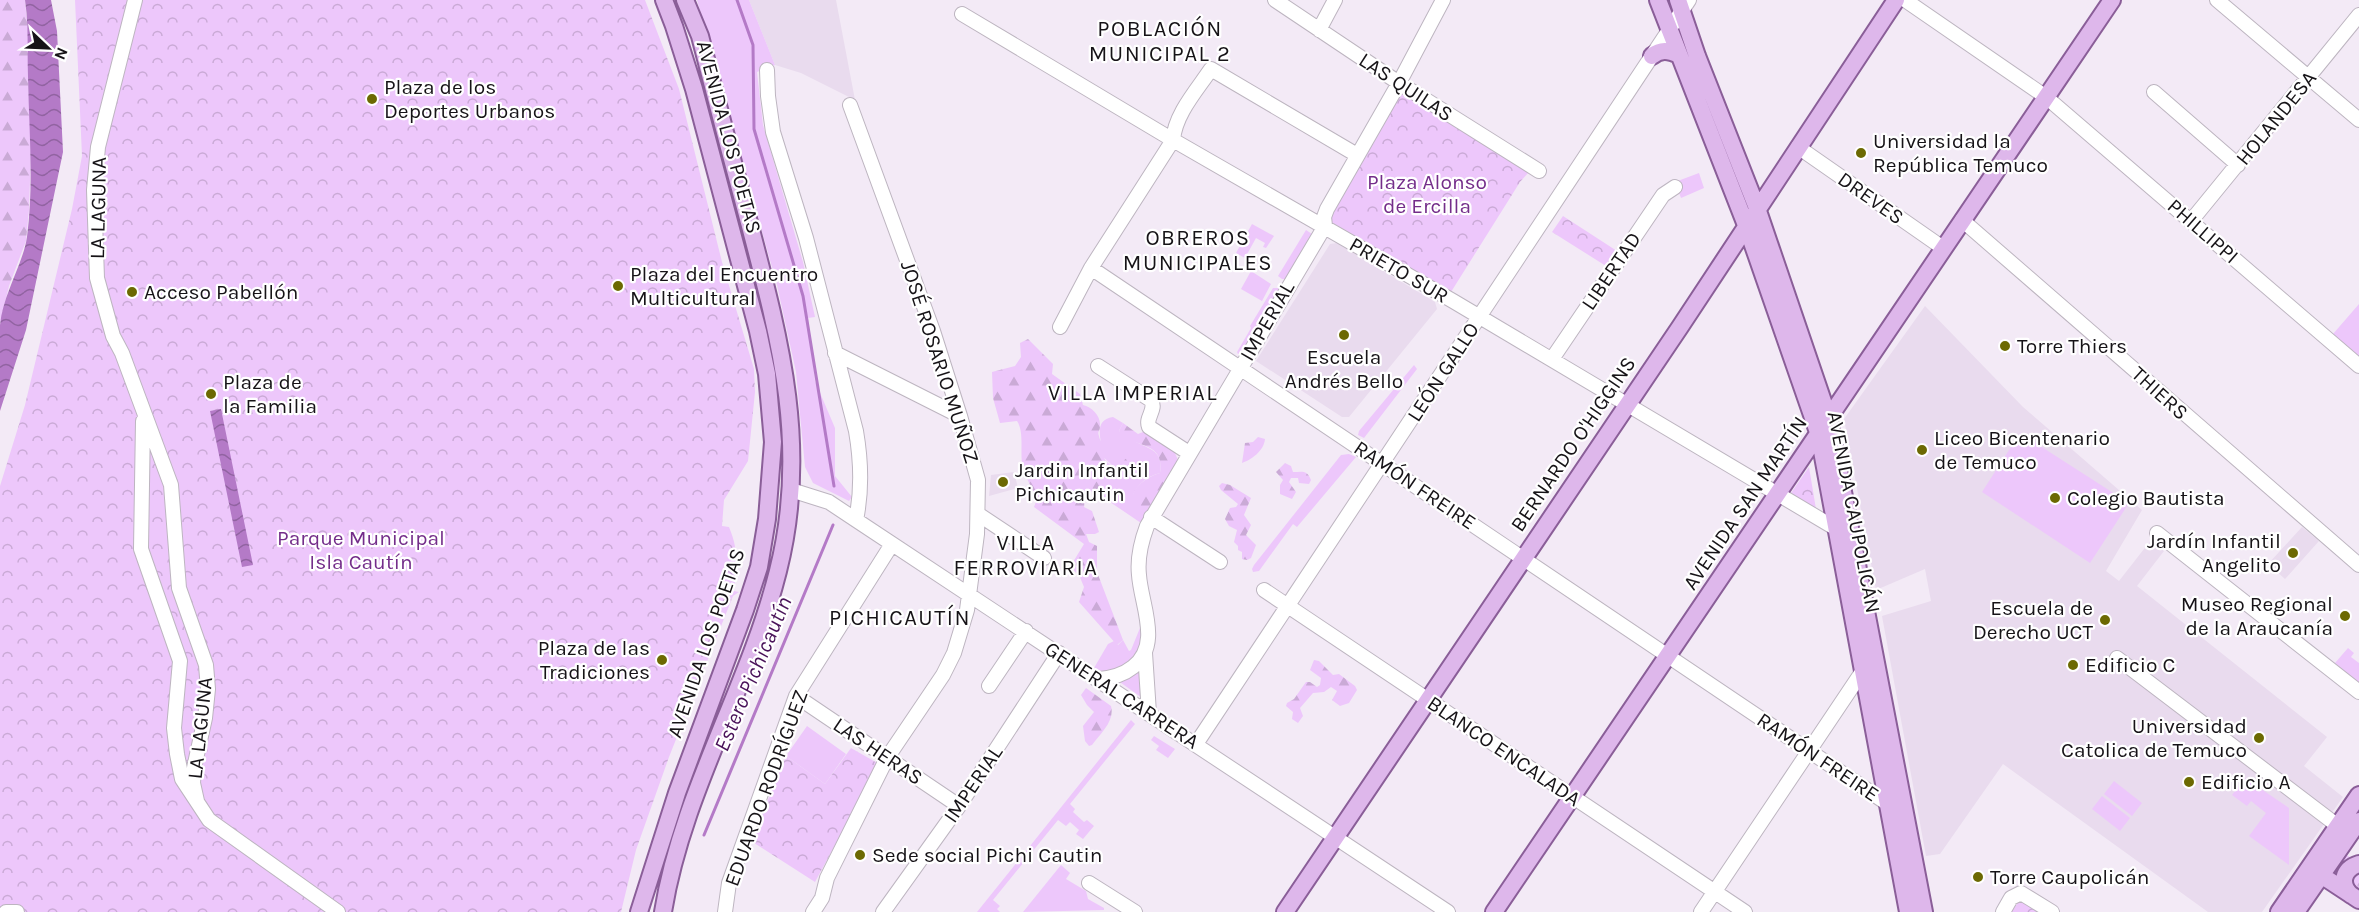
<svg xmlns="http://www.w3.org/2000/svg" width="2359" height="912" viewBox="0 0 2359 912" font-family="Karla,sans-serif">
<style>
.built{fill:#e9dbee}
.grass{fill:#edc7fb}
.forest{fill:url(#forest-firs)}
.park{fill:url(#park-crowns)}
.water{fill:url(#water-waves)}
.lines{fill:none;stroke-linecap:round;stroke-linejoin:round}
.stream{stroke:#b47ac7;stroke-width:3}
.minor-casing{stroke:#bdb5c0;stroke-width:16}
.major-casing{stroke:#8a5e98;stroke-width:20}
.minor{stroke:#fff;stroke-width:14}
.major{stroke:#deb7eb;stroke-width:16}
.poi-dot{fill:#6c6902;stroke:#fff;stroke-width:2}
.labels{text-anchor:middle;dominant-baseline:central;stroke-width:4.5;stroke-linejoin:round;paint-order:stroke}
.poi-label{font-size:21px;fill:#161317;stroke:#fff;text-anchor:start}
.street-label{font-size:21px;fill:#161317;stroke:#fff}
.park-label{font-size:21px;fill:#742d8a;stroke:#fff}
.neighbourhood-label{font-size:22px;letter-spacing:1.5px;fill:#161317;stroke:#fff}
.water-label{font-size:22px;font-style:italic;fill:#491259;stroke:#fff}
</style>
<defs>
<pattern id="forest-firs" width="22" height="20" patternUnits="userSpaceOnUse" patternTransform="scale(1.5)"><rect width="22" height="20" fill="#edc7fb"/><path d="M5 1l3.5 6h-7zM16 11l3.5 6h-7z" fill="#caaad6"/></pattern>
<pattern id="park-crowns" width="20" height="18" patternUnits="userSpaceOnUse" patternTransform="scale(1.5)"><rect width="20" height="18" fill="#edc7fb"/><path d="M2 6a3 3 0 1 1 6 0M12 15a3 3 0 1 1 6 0" fill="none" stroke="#caaad6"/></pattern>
<pattern id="water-waves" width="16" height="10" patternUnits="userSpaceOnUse" patternTransform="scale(1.5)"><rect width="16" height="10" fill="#b47ac7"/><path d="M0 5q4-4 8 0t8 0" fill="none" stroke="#9163a1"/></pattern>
</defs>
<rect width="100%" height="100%" fill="#f3eaf6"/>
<path class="built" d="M749,0H836L855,100L801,73L775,65Z
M1337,243L1435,302L1437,309L1349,417H1342L1256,361L1330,244Z
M1925,306L2023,407L2142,510L2106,571L2119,581L2151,540L2164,551L2137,586L2327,737L2304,766L2343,797L2262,912H2208L2003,764L1940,854L1926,856L1882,616L1931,601L1925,569L1876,590L1844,419Z
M1014,472L1018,488L989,496L991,475Z
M2302,527L2319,541L2285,579L2268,564Z"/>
<path class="grass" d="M697,0H749L775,65L757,72L763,125L803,262L815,317L808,318L815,381L835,428V476L852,497L849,501L813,483L805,467L796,372L777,285Z
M1699,173L1704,188L1681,198L1675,182Z
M1252,224L1274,236L1266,248L1263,247L1265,243L1256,238L1245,258L1236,253Z
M1306,230L1312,234L1288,279H1282L1278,276Z
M1251,271L1271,284L1262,301L1241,289Z
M1273,288H1279L1280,290L1242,354H1238L1237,352L1251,328L1250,326Z
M2359,304V357L2333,334Z
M1414,365L1417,369L1364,438L1358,435L1359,431Z
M1113,417L1123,423L1119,431C1125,434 1130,439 1136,442C1152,450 1163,451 1160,473C1147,477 1139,482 1133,495L1145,517L1141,523L1110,502L1085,488L1087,479L1112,465L1103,457C1103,443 1091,420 1113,417Z
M2020,433L2129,503L2090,563L1982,492Z
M1349,454L1356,457L1297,527L1293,524L1259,571L1253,572L1252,569L1254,565L1341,455Z
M1142,623C1142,627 1143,632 1142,637C1140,657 1113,680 1094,668L1108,644L1114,641L1118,645L1123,640L1129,651L1131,650Z
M2348,648L2354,653L2351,657L2359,663V684L2335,663Z
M1143,664L1145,700L1117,680Z
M1131,720L1135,724L1070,804L1075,809L1073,812L1084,822L1087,820L1094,826L1083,839L1076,834L1079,830L1070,822L1066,826L1058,820L993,900L1000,906L997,909L1000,912H977Z
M807,726L846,754L825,784L786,756Z
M1154,736L1175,749L1168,758L1156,750L1159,746L1151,740Z
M2245,778L2289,808V865L2249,836L2266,813L2251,801L2247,806L2232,795Z
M2114,781L2142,803L2132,816L2104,794Z
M2102,796L2130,818L2120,831L2092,809Z
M1061,865L1070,873L1066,879L1086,891L1088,899L1104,908V910L1023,912Z"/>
<path class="forest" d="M0,0H25L29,44L28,76L31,150L29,210L26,241L9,286L0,324Z
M1028,339L1053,364L1052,374L1080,394L1083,405C1092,407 1101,416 1100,426C1100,432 1097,431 1099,436C1099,439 1102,442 1103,445C1105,455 1101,460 1112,465L1120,458L1126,459L1130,466L1129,479L1124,484L1118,485L1114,480L1108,484H1103L1096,490L1090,487L1087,481L1084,507L1092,511L1099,532L1095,534H1086L1089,542L1097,546V572L1123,640L1117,645L1079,602L1084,587L1079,575L1070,567L1084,544L1034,507L1037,499C1033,489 1026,479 1023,468C1019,454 1025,433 1017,421L1000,423L993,398L992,372L1015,366L1021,357L1020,343Z
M1123,423L1138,434L1148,430L1175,453L1178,460L1145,517H1142L1141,510H1135C1125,492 1144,478 1160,473C1165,439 1133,450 1119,431Z
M1258,437L1265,439C1264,451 1251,460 1242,463L1245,443L1253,442Z
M1285,463L1291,466L1293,472C1301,472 1307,469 1311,480L1309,484L1299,483L1298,478H1291L1289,482L1296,492L1292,499L1280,494V485L1283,480L1276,472Z
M1222,483L1230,485L1251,498L1244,515L1251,525L1246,535L1256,545L1251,558L1247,560L1242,559V552L1238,550V546L1234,542L1237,530L1229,526L1225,519L1230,508L1236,507L1238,504L1221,490L1219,486Z
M1314,660L1319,661L1333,675L1339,674L1355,686L1357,690L1349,703L1340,706L1332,700L1337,691L1331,687L1324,692L1313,693L1300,708L1303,716L1298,723L1292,719L1293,712L1286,706L1287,703L1294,699L1306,682H1310L1317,687L1320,685L1321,678L1310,670Z
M1086,688L1111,706C1115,721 1101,733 1092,745L1089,746L1085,741L1083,726L1094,712L1087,705L1081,695Z"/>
<path class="park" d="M75,0H645L679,89L722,262L754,369L755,392L748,461L724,500L722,526L729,527C739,551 737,566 734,591L739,592L733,596L669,757L636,850L621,912H0V486L25,405L72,209L82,156Z
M1402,90L1529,172L1520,182L1451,292L1331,222L1333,211Z
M1563,216L1617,251L1606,266L1552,232Z
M1809,467L1816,509L1791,493Z
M851,748L879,764L815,882L751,841L786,756L825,784Z
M2345,854L2359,863V896L2329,877Z
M2020,900L2024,901L2041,912H2011Z"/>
<path class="water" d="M25,0H51L57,31L63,152L26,330L0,411C0,383 0,353 0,325C3,294 23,264 27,237C34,184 29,131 28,77C27,51 29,26 25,0Z
M221,409L253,565L242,567L210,411Z"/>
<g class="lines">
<path class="stream" d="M737,0L753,45L754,129L803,296L834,486
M704,835L833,525"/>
<g class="minor-casing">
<path id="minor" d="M135,0L98,147L94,190L97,278L113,336L122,353L171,485L179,588L206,665L208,689L205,718L194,768L193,783L197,801
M1275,0L1399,83L1539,171
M1905,0L2046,97L2359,366
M2217,0L2359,120
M962,14L1173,140L1453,301L1835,528
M1319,30L1335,0
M767,70L768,96L773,132L806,238L856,431C861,460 862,491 856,520
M2154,92L2238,165
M1798,147L1943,248
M1962,220L2359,565
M2191,221L2359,15
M1091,268L1894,808
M1060,327L1091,268L1173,140C1175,114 1197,90 1211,69L1357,155
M835,353L960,416
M1552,359L1663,195L1675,187
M1098,366L1151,400C1157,410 1145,417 1149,427L1189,453
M143,421L141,549L180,661L174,728L177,754L182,779L209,820L338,912
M791,490L829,502L856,520L1448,912
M978,514L1044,558
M1151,517L1220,562
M2157,533L2359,692
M1264,590L1745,912
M1145,653L1149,713
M2117,658L2338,826
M1099,679C1112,678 1123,675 1133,667C1162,644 1141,605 1139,575C1137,557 1141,542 1147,526L1325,226L1324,217L1327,209L1399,83L1443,0
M989,686L1026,631
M796,696L959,806
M1196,744L1689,0
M1089,883L1135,912
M6,912H17
M725,912L729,883L796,696L892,544
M813,912L822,898L827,878L887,758L943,675L954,653L967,610L977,534L978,480L960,416L933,331L850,105
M883,912L959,806L1059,653
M1701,912L1862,672
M2003,912L2011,898L2021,893L2052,912"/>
</g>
<g class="major-casing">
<path id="major" d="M1658,0L1746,225L1819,435L1908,912
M1678,0L1697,56L1757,208L1829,419L1924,912
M1652,56C1661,49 1668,50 1679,55
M2321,875L2359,900
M2351,895C2339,884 2343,869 2359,864
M639,912L677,793L745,610L759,567L767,519L773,442L767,374L758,331L694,89L674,26L664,0
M663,912C682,793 749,687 778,571C809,449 781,343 750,226C733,163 716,99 700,36L685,0
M1285,912L1680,327L1896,0
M1494,912L2112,0
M2279,912L2359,795
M2296,912L2359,821"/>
</g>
<use href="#minor" class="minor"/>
<use href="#major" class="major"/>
</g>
<g class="poi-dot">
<circle cx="372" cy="99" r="6"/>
<circle cx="1861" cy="153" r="6"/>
<circle cx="618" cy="286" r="6"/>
<circle cx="132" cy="292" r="6"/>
<circle cx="1344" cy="335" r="6"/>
<circle cx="2005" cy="346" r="6"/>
<circle cx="211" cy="394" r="6"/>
<circle cx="1922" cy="450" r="6"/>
<circle cx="1003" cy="482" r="6"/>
<circle cx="2055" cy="498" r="6"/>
<circle cx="2293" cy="553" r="6"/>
<circle cx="2345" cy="616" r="6"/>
<circle cx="2105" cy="620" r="6"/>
<circle cx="662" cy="660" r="6"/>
<circle cx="2073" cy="665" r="6"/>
<circle cx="2259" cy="738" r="6"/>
<circle cx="2189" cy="782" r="6"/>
<circle cx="860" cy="855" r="6"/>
<circle cx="1978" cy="877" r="6"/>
</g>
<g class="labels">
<g class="poi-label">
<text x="384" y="87">Plaza de los<tspan x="384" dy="24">Deportes Urbanos</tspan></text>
<text x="1873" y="141">Universidad la<tspan x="1873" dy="24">República Temuco</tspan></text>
<text x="630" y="274">Plaza del Encuentro<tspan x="630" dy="24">Multicultural</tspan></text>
<text x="144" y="292">Acceso Pabellón</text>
<text x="2017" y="346">Torre Thiers</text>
<text x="1344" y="357" text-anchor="middle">Escuela<tspan x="1344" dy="24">Andrés Bello</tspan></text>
<text x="223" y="382">Plaza de<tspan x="223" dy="24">la Familia</tspan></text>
<text x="1934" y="438">Liceo Bicentenario<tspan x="1934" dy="24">de Temuco</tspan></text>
<text x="1015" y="470">Jardin Infantil<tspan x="1015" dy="24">Pichicautin</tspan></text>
<text x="2067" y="498">Colegio Bautista</text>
<text x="2281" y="541" text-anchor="end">Jardín Infantil<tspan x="2281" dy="24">Angelito</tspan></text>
<text x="2333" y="604" text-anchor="end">Museo Regional<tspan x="2333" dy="24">de la Araucanía</tspan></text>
<text x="2093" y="608" text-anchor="end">Escuela de<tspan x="2093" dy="24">Derecho UCT</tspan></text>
<text x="650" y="648" text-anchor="end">Plaza de las<tspan x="650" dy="24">Tradiciones</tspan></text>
<text x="2085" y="665">Edificio C</text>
<text x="2247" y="726" text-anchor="end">Universidad<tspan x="2247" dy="24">Catolica de Temuco</tspan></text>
<text x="2201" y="782">Edificio A</text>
<text x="872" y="855">Sede social Pichi Cautin</text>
<text x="1990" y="877">Torre Caupolicán</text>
</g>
<g class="street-label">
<text transform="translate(1406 87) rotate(33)">LAS QUILAS</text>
<text transform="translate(2276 118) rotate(-51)">HOLANDESA</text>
<text transform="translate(729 137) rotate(75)">AVENIDA LOS POETAS</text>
<text transform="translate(1871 198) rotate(35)">DREVES</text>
<text transform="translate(98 208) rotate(-89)">LA LAGUNA</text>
<text transform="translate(2203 231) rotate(41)">PHILLIPPI</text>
<text transform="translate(1399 270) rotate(30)">PRIETO SUR</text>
<text transform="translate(1611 271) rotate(-56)">LIBERTAD</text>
<text transform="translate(1267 321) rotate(-60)">IMPERIAL</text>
<text transform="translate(940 362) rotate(72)">JOSÉ ROSARIO MUÑOZ</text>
<text transform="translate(1443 372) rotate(-57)">LEÓN GALLO</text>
<text transform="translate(2160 393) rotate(42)">THIERS</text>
<text transform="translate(1573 444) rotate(-56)">BERNARDO O'HIGGINS</text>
<text transform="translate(1415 485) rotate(34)">RAMÓN FREIRE</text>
<text transform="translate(1745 503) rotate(-56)">AVENIDA SAN MARTÍN</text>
<text transform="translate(1854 512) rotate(79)">AVENIDA CAUPOLICÁN</text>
<text transform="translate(706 643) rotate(-71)">AVENIDA LOS POETAS</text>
<text transform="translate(1122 695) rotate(33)">GENERAL CARRERA</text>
<text transform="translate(200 728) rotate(-84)">LA LAGUNA</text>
<text transform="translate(878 751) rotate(34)">LAS HERAS</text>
<text transform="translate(1504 751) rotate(34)">BLANCO ENCALADA</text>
<text transform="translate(1818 757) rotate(34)">RAMÓN FREIRE</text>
<text transform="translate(973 784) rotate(-56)">IMPERIAL</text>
<text transform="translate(766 788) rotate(-70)">EDUARDO RODRÍGUEZ</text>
</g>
<g class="park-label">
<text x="1427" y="182">Plaza Alonso<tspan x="1427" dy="24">de Ercilla</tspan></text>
<text x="361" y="538">Parque Municipal<tspan x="361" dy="24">Isla Cautín</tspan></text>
</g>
<g class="neighbourhood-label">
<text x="1160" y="29">POBLACIÓN<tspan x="1160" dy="25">MUNICIPAL 2</tspan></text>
<text x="1198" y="238">OBREROS<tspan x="1198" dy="25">MUNICIPALES</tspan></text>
<text x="1133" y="393">VILLA IMPERIAL</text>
<text x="1026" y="543">VILLA<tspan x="1026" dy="25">FERROVIARIA</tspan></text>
<text x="900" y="618">PICHICAUTÍN</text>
</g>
<g class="water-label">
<text transform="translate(753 674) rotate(-67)">Estero Pichicautín</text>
</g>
</g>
<g transform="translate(48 48) rotate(113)" stroke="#ffffff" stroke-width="4.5" paint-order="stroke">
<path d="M0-4.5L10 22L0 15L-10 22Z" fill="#161317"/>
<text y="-9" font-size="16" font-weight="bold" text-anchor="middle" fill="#161317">N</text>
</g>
</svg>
